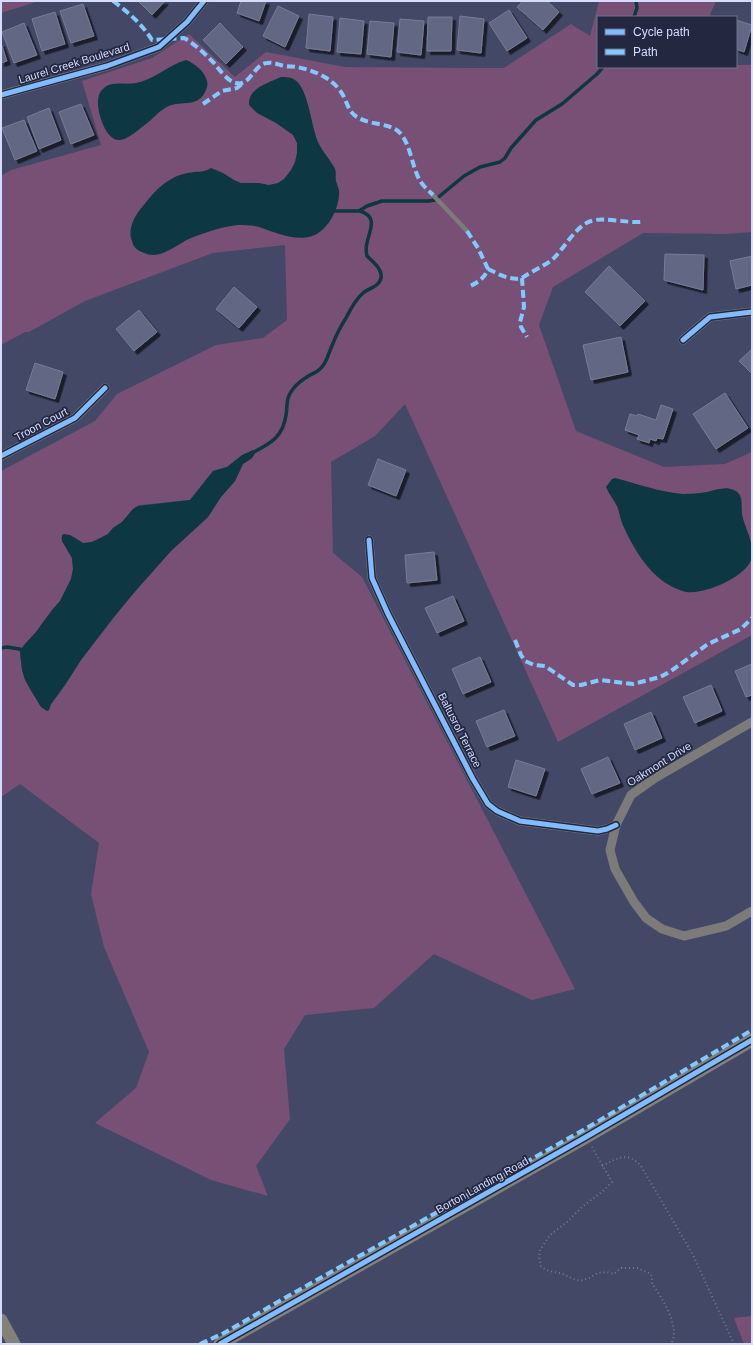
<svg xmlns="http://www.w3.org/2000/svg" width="753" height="1345" viewBox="0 0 753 1345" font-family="Arial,sans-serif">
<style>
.green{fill:#795075;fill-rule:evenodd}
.water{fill:#0d3743}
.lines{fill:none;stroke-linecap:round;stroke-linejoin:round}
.stream{stroke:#0d3743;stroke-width:3.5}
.building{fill:#626783;stroke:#777c96;filter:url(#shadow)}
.path{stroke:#79787e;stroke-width:2;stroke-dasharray:1 3;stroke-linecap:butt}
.lane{stroke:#7c7b79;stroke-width:4.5}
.street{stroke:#7c7b79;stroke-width:9}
.secondary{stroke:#83817a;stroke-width:13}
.quiet{stroke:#80caff;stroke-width:4;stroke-dasharray:8 4;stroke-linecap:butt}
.cycleway-casing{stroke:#232740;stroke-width:8}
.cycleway{stroke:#80bcff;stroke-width:5}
.labels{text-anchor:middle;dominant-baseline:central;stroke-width:3.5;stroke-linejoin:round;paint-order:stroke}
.street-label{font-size:11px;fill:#d5ddff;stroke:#232740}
</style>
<defs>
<filter id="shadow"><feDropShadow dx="3.5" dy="3.5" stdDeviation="0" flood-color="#0009"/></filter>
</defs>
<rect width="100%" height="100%" fill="#434866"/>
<path class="green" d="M1,1H39L1,13Z
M599,1H716L709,17H598V67H736V65H752V232L727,234L643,233L553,287L539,325L576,431L664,467L725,464L752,452V635L558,742L405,404L375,436L331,462L333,553L362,577L575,989L532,1000L434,954L374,1008L305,1015L284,1049L290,1119L256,1166L268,1196L211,1180L95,1123L136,1088L149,1052L104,947L91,894L99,843L20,784L1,797V471L95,421L117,394L216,345L263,338L287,320L285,245L213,253L85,301L29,332H25L1,345V176L11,170L101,145L82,81L152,58L189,34L235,77L266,52L345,67L472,68H504L571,24L590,36ZM255,453L252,458L243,464L235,481L221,497L208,517L171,551L127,601L81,660L65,685L49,707L44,709L41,707L29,688L22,670L20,652L22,648L36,632L43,622L60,601L71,579L73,569L72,558L62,541L61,537L70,535L85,544L105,537L113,528L122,522L135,507L140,505L190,500L213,471L227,467L236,460Z
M752,1316V1344H744L734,1318Z"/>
<path class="water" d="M186,60C195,64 204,70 207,81C208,85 207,88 205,92C197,109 178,99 165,108C158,112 153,119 146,124C139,129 129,139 120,140C106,142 97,112 98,101C98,96 100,91 104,88C111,81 126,85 136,83C154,80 168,65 186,60Z
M281,77C286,77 291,77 295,80C307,88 311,120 315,133C318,147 327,155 334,167C337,172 335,176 336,181C337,184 338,187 339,190C340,202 334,217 326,226C308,248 280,234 259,227C252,225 245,225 238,225C224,226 204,233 191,238C176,244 160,262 142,252C137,250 133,247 132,241C127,229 135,215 143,206C154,191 169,176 188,173C197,171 204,173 211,168L223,173L234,180L241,183H259L269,185L278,183L284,179L291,170L295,162L297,153V143L293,135L276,123L257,113L249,105C248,88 268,83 281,77Z
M253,450L255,451L254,455L252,458L243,464L235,481L221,497L208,517L171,551L138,588L113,618L81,660L65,685L51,704L49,710L47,711L41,707L25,680L22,670L20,652L24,645L36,632L52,610L60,601L71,579L73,569L72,558L62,541V535L64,534L70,535L83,543L92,542L108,534L113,528L122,522L133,509L138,506L190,500L213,471L227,467L242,455Z
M615,478C638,484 660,492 683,494C691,494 700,493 707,492C716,490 725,486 734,490C744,494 741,505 742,514C745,530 753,537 752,557C749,576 704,595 686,592C677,590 666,584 659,578C643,565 630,542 622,523C620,517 619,511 617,506C613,499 609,494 606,487L612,479Z"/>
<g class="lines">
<path class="stream" d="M634,17L637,8L636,1
M359,211L367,206L382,201H429L435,200L464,176L480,167L500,162L505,158L511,148L536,120L562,104L597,74L603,67
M252,453C269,444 283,438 286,415C288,404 285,399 293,389C296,385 302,380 307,377C311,374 316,373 320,369C326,364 328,355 331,348C335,338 340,327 346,318C350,310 356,299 363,293C369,288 379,287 381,278C383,269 372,261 367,256C366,252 366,247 367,243C369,231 379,217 360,211H330
M1,648L7,647L25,650"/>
</g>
<path class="building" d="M138,1H165L152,15Z
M241,1H266L259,21L237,13Z
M523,1H547L559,12L543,30L517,7Z
M83,4L94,36L71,43L60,11Z
M278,6L299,16L285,47L263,36Z
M509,10L527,38L507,51L489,23Z
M55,12L65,44L42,51L32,19Z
M309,14L333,17L330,51L306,48Z
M460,16L484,19L481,53L457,50Z
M428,17H452L451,51H427Z
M340,18L364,21L361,54L337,52Z
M400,19L424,21L421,55L397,52Z
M736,20L752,25L744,52L736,49Z
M370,21L394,23L391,57L367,54Z
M24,23L37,55L14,63L2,32Z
M220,23L243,47L226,64L203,40Z
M1,43L7,61L1,63Z
M81,104L94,135L71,144L59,112Z
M49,108L61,140L39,149L27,117Z
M24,120L37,151L15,160L2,128Z
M665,254L704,255L703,290L664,280Z
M752,256V285L736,289L730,261Z
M609,266L645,301L620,326L585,292Z
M234,287L257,307L239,328L216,309Z
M139,310L157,332L134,351L116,329Z
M621,337L628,372L591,380L583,345Z
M752,349V374L739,361Z
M35,363L63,372L55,399L26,390Z
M725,393L748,428L716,449L693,414Z
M661,405L673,409L663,439L657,438L656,441L650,439L649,443L637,439L639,435L625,430L630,414L637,416L638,414L656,420Z
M378,459L406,470L396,496L368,485Z
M434,552L437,580L407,583L405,555Z
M453,596L464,621L437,633L425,608Z
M480,657L491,682L463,694L452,669Z
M752,664V695L746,697L735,671Z
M711,685L722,711L695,723L683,697Z
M504,710L515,736L487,747L476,721Z
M651,712L662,738L635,750L624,724Z
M608,757L620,783L592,794L581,769Z
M516,760L545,769L536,796L508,787Z"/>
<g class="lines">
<path class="path" d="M592,1147L612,1182L603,1191L582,1207L567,1222L550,1235L540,1250L539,1257L541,1266L546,1270L563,1274L571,1278L580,1281L589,1278L598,1273L607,1272L614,1274L621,1268H637L651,1274L652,1278V1284C662,1297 681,1328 671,1344
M602,1166C618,1158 627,1151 641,1166L693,1255L734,1344"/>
<path class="lane" d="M433,195L467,231"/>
<path class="street" d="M1,95L107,66L159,47L187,22L204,1
M683,340L710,317L752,312
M1,456L75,418L105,388
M369,540L372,578L388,614L473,779L488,804L497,811L520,821L598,831L607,829L616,825
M752,722L655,778L631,795L616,825L610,850L615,869L634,902L646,918L662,929L684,936L726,926L752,911"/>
<path class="secondary" d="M1,1320L14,1344
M220,1344L586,1137L752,1040"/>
<path class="quiet" d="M113,1C128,12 142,24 152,40L184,38C195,44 205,54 214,63C220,70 227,81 236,83C250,87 254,64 267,63C274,62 279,65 285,66C289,67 293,66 297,67C313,70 332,78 341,92C347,100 347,111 357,117C369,125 390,123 399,132C410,142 412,166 419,179C422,185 428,190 433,195
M203,104L222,91L237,88L242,84
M467,231L478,248L488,269C484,279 477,283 468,287
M488,269C498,274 511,281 522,278C532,271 545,266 554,258C565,247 576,226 591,221C602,217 628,223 641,222
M522,278L524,307L520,322L521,327L527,337
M515,640L521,655L525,661L534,665L545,666L573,685H581L600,680L633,684L660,677L671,671L708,644L741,629L752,618
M200,1344L224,1333L283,1299L585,1129L752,1030"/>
<g class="cycleway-casing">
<path id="cycleway" d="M1,95L107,66L159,47L187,22L204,1
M683,340L710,317L752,312
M1,456L75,418L105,388
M369,540L372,578L388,614L473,779L488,804L497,811L520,821L598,831L607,829L616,825
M220,1344L586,1137L752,1040"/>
</g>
<use href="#cycleway" class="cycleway"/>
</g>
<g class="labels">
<g class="street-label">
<text transform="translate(74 63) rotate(-17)">Laurel Creek Boulevard</text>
<text transform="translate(41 424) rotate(-28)">Troon Court</text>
<text transform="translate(460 730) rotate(63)">Baltusrol Terrace</text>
<text transform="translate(659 764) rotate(-32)">Oakmont Drive</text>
<text transform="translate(482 1185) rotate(-29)">Borton Landing Road</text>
</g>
</g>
<rect width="753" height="1345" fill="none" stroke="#d5ddff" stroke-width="4"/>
<rect x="597" y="16" width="140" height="52" fill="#232740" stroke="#6a708c"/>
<rect x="605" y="29" width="20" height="6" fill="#80bcff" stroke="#6a708c"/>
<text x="633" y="36" font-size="12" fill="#d5ddff">Cycle path</text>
<rect x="605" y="49" width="20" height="6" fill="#80caff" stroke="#6a708c"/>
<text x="633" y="56" font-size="12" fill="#d5ddff">Path</text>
</svg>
